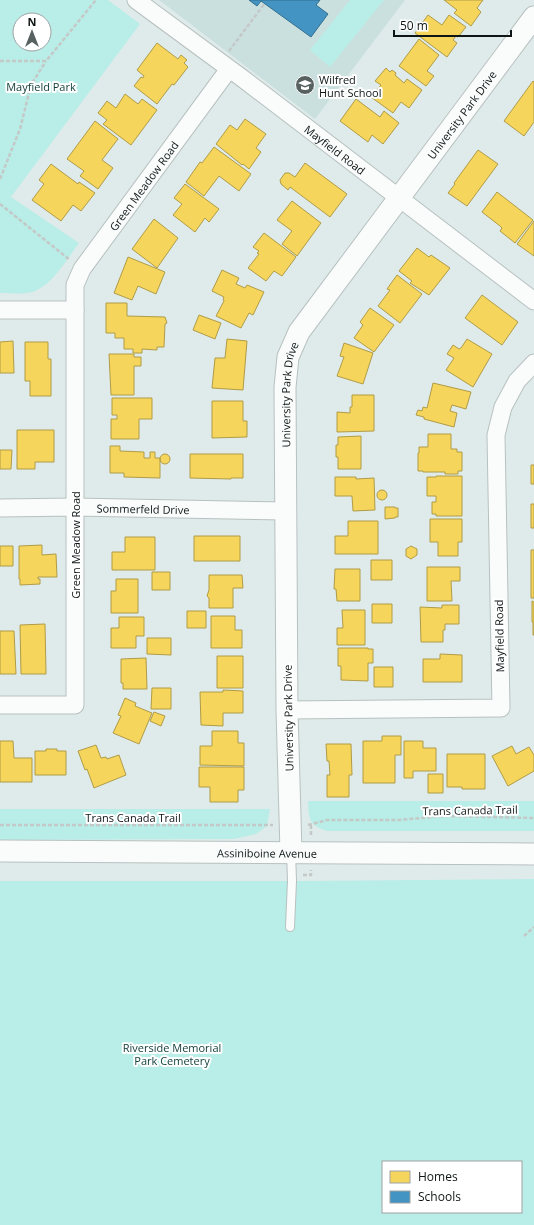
<svg xmlns="http://www.w3.org/2000/svg" width="534" height="1225" viewBox="0 0 534 1225" font-family="'Open Sans',sans-serif">
<style>
.built{fill:#cae0de}
.green{fill:#b9ede7;fill-rule:evenodd}
.homes{fill:#f6d55c;stroke:#b09c47}
.schools{fill:#4393c3;stroke:#336e8f}
.lines{fill:none;stroke-linecap:round;stroke-linejoin:round}
.service-casing{stroke:#b7c1bf;stroke-width:10}
.minor-casing{stroke:#b7c1bf;stroke-width:19}
.tertiary-casing{stroke:#b7c1bf;stroke-width:23}
.path{stroke:#c4c9c8;stroke-width:2.5;stroke-dasharray:4 2;stroke-linecap:butt}
.service{stroke:#fafcfc;stroke-width:8}
.minor{stroke:#fafcfc;stroke-width:17}
.tertiary{stroke:#fafcfc;stroke-width:21}
.labels{text-anchor:middle;dominant-baseline:central;stroke-width:4;stroke-linejoin:round;paint-order:stroke}
.poi-label{font-size:11px;fill:#0e1615;stroke:#fff;text-anchor:start}
.park-label{font-size:11px;fill:#0e3c37;stroke:#fff}
.street-label{font-size:11px;fill:#0e1615;stroke:#fff}
</style>
<rect width="100%" height="100%" fill="#dfebea"/>
<path class="built" d="M159,0H405L315,119Z"/>
<path class="green" d="M0,0H108L140,24L11,197L79,243C67,259 52,286 32,292C22,295 10,293 0,293ZM20,20H44V44H20Z
M350,0H384L330,67L310,50Z
M308,801H534V831H327C308,825 309,819 308,801Z
M0,809H270L267,826L256,834L234,839L0,840Z
M534,879V1225H0V881H300ZM383,1162H521V1212H383Z"/>
<path class="homes" d="M444,0H483L477,8L481,12L471,26L454,13L457,10Z
M428,15L442,25L449,15L466,27L458,37L456,36L453,40L457,43L447,57L415,33Z
M419,39L439,55L427,71L434,76L426,86L399,66Z
M157,43L178,59L181,55L187,60L184,63L188,67L174,85L172,84L157,104L134,86L141,77L143,78L144,76L137,70Z
M386,68L390,72L392,70L396,73L395,75L404,83L407,79L422,90L409,108L401,102L393,113L371,97L381,85L375,81Z
M533,81L534,82V122L524,136L504,121Z
M125,94L138,104L142,99L157,110L131,145L103,124L107,120L98,113L107,101L116,108Z
M356,99L380,117L384,111L399,123L383,144L372,135L368,142L340,121Z
M245,119L266,134L256,148L261,152L249,169L243,164L242,165L216,144L230,125L237,130Z
M95,121L118,139L102,160L113,168L98,189L80,176L84,171L67,159Z
M214,147L251,174L239,191L219,176L204,196L186,182L200,162L202,163Z
M478,150L498,164L467,206L448,193L455,184L454,183Z
M305,163L347,194L330,217L290,187L288,190L281,184L280,180L285,173H289L295,177Z
M51,164L78,184L79,182L95,193L81,211L73,205L61,221L32,200L44,184L39,180Z
M185,184L219,209L209,222L205,218L195,232L173,215L182,204L174,198Z
M497,192L533,220L515,243L500,231L502,228L500,226L482,212Z
M292,201L321,223L297,256L282,244L292,231L277,220Z
M154,219L178,238L157,268L132,249Z
M534,221V256L517,244Z
M264,233L296,257L282,276L274,271L266,281L248,268L259,254L257,253L259,251L253,247Z
M417,248L429,257L431,255L450,268L429,295L410,283L412,281L399,271Z
M128,257L165,272L156,294L138,286L132,300L114,293Z
M222,270L239,278L236,284L245,288L247,285L264,292L253,315L249,313L241,328L216,316L224,301L223,299L224,297L212,291Z
M397,275L422,294L400,323L378,306L390,290L387,289Z
M482,295L518,322L502,345L465,318Z
M106,303H127V316L165,317L167,323L165,324L164,347H157V350L142,349V353H133V349H124V338H115V333H106Z
M370,308L394,325L374,352L354,338L363,325L360,322Z
M199,315L221,323L215,339L193,330Z
M227,339L247,341L243,390L212,388L215,358H225Z
M467,339L492,354L473,387L446,370L454,358L447,354L453,345L459,349L461,348Z
M13,341L14,373H0V342Z
M25,342H48V359H51V396H30V381H25Z
M344,343L373,353L363,384L337,376L344,357L340,356Z
M109,354H134V357H141V366H134V395H111Z
M433,383L471,392L466,409L452,405L450,411L457,413L454,427L424,419V417L416,415L418,410L422,411L423,407L427,408Z
M352,395H374V431L337,432V412L350,413V407H352Z
M112,398H152V419H139V439H111V419H117V415H112Z
M212,401H243V421H247V437L212,438Z
M17,430H54V462H35V469H17Z
M428,434H451V449H457V452H462V471H458V474H445V472H423V471H418V453H419V447H428Z
M361,436V469H338V457H336V445H338V437Z
M110,446H120V451L144,452V458H150V452H155V458H160V478L124,477V473H110Z
M0,450H12L11,469H0Z
M160 459a5 5 0 1 1 10 0a5 5 0 1 1-10 0Z
M190,454H243V478H231V479L190,478Z
M531,465H534V484H531Z
M436,476H462V516H436V514H432V502H436V496H427V477H436Z
M335,477H356V479L374,478L375,510L353,511L352,496H335Z
M377 495a5 5 0 1 1 10 0a5 5 0 1 1-10 0Z
M531,504H534V528H531Z
M385,507H395V508H398V517H395V518L385,519Z
M430,519H462V542H458V556H438V542H430Z
M348,521H378V554H335V536H348Z
M194,536H240V561H194Z
M125,537H155V570H112V552H125Z
M42,545V555L56,554L57,577H38V579H40V584L20,585V579H19V546Z
M0,546H13V566H0Z
M411,546L417,549V555L411,559L406,556V549Z
M531,550H534V598H531Z
M371,560H392V580H371Z
M427,567H460V581H451L452,601H427Z
M335,569H360V601H337L336,589H334Z
M152,572H170V590H152Z
M209,575H242L243,588H233V608H209V598L207,596L209,590Z
M116,579H138V613H111V591H116Z
M532,601L534,602V635H533V622H532Z
M372,604H392V623H372Z
M442,605H459V624H445V630H443V642H421L420,607L442,608Z
M342,610H365V645H337V628H343Z
M187,611H206V628H187Z
M211,616H235V630H242V648H211Z
M119,617H144V636H136V648H111V628H119Z
M45,624L46,674H21L20,625Z
M0,631H14L16,674H0Z
M147,638H171V655L147,654Z
M338,648H368V649H373V663H368V681L341,680V666H338Z
M440,654L462,655V682H423V659H440Z
M217,656H243V688H217Z
M146,658L147,689H123V683H121V659Z
M374,667H393V687H374Z
M152,688H171V709H151Z
M223,690L243,691V713H223V726L201,725L200,692H223Z
M125,698L136,703L135,706L152,713L139,744L113,733L121,716L118,715Z
M154,712L165,716L161,726L150,721Z
M212,731H238V743H244V766L200,765V746H212Z
M382,736H401V755H395V783H363V741H382Z
M0,741H13L14,758H32V782H0Z
M404,741H423V748H436V771H413V778H404Z
M326,744H351L352,775H349V797H327V775H330L329,761H327Z
M96,745L101,758L106,757L107,759L119,755L126,775L94,788L87,769L85,770L78,751Z
M512,746L516,754L529,747L534,755V771L508,786L492,756Z
M46,749H57V751H66V775H35V751H46Z
M447,754H485V789H462V787H447Z
M199,767H244V790H238V802H210V787H199Z
M428,774H443V793H428Z"/>
<path class="schools" d="M249,0H320L316,5L328,14L311,37L261,1L257,6Z"/>
<g class="lines">
<g class="service-casing">
<path id="service" d="M290,927L292,881L291,852"/>
</g>
<g class="minor-casing">
<g id="minor">
<path id="s1" d="M136,0L242,78L534,301"/>
<path d="M0,310H75"/>
<path id="s2" d="M0,508L75,507L286,511"/>
<path id="s3" d="M0,705H75V285L82,269L229,69"/>
<path d="M287,710L501,708L496,435L503,407L517,381L534,363"/>
</g>
</g>
<g class="tertiary-casing">
<g id="tertiary">
<path id="s4" d="M0,851L534,854"/>
<path id="s5" d="M291,852L287,710L285,387L288,357L299,332L534,17"/>
</g>
</g>
<path class="path" d="M229,51L265,3
M0,61H46L96,0
M0,179L20,129L31,85L46,61
M0,204L70,260
M0,825H273
M308,825L327,820H399L444,816L534,818
M311,835V825
M303,875H311V870
M524,936L534,927"/>
<use href="#service" class="service"/>
<use href="#minor" class="minor"/>
<use href="#tertiary" class="tertiary"/>
</g>
<defs>
<g id="school-disc" transform="scale(1)"><circle r="9.5" fill="#576160" stroke="#fff"/><path d="M0-5L7-2L0 1L-7-2ZM-4 1L0 2.5L4 1V4Q0 6-4 4Z" fill="#fff"/></g>
</defs>
<g fill-rule="evenodd">
<use href="#school-disc" x="305" y="85"/>
</g>
<g class="labels">
<g class="poi-label">
<text x="319" y="79">Wilfred<tspan x="319" dy="13">Hunt School</tspan></text>
</g>
<g class="park-label">
<text x="41" y="86">Mayfield Park</text>
<text x="172" y="1047">Riverside Memorial<tspan x="172" dy="13">Park Cemetery</tspan></text>
</g>
<g class="street-label">
<text stroke="none"><textPath href="#s5" startOffset="794">University Park Drive</textPath></text>
<text stroke="none"><textPath href="#s1" startOffset="249">Mayfield Road</textPath></text>
<text stroke="none"><textPath href="#s3" startOffset="616">Green Meadow Road</textPath></text>
<text stroke="none"><textPath href="#s5" startOffset="458">University Park Drive</textPath></text>
<text stroke="none"><textPath href="#s2" startOffset="143">Sommerfeld Drive</textPath></text>
<text transform="translate(75 545) rotate(-90)">Green Meadow Road</text>
<text transform="translate(499 636) rotate(-91)">Mayfield Road</text>
<text transform="translate(288 718) rotate(-91)">University Park Drive</text>
<text transform="translate(470 810) rotate(-1)">Trans Canada Trail</text>
<text x="133" y="817">Trans Canada Trail</text>
<text stroke="none"><textPath href="#s4" startOffset="267">Assiniboine Avenue</textPath></text>
</g>
</g>
<rect x="382" y="1161" width="140" height="52" fill="#ffffff" stroke="#9fa2a1"/>
<rect x="390" y="1171" width="20" height="12" fill="#f6d55c" stroke="#9fa2a1"/>
<text x="418" y="1181" font-size="12" fill="#0e1615">Homes</text>
<rect x="390" y="1191" width="20" height="12" fill="#4393c3" stroke="#9fa2a1"/>
<text x="418" y="1201" font-size="12" fill="#0e1615">Schools</text>
<g transform="translate(32 32)"><circle r="19" fill="#ffffff" stroke="#9fa2a1"/>
<path d="M0-3L7 15L0 10L-7 15Z" fill="#576160"/>
<text y="-6" font-size="11" font-weight="bold" text-anchor="middle" fill="#0e1615">N</text>
</g>
<path d="M394 30v6h117v-6" fill="none" stroke="#0e1615" stroke-width="2"/>
<text x="400" y="30" font-size="12" fill="#0e1615" stroke="#ffffff" stroke-width="3" paint-order="stroke">50 m</text>
</svg>
